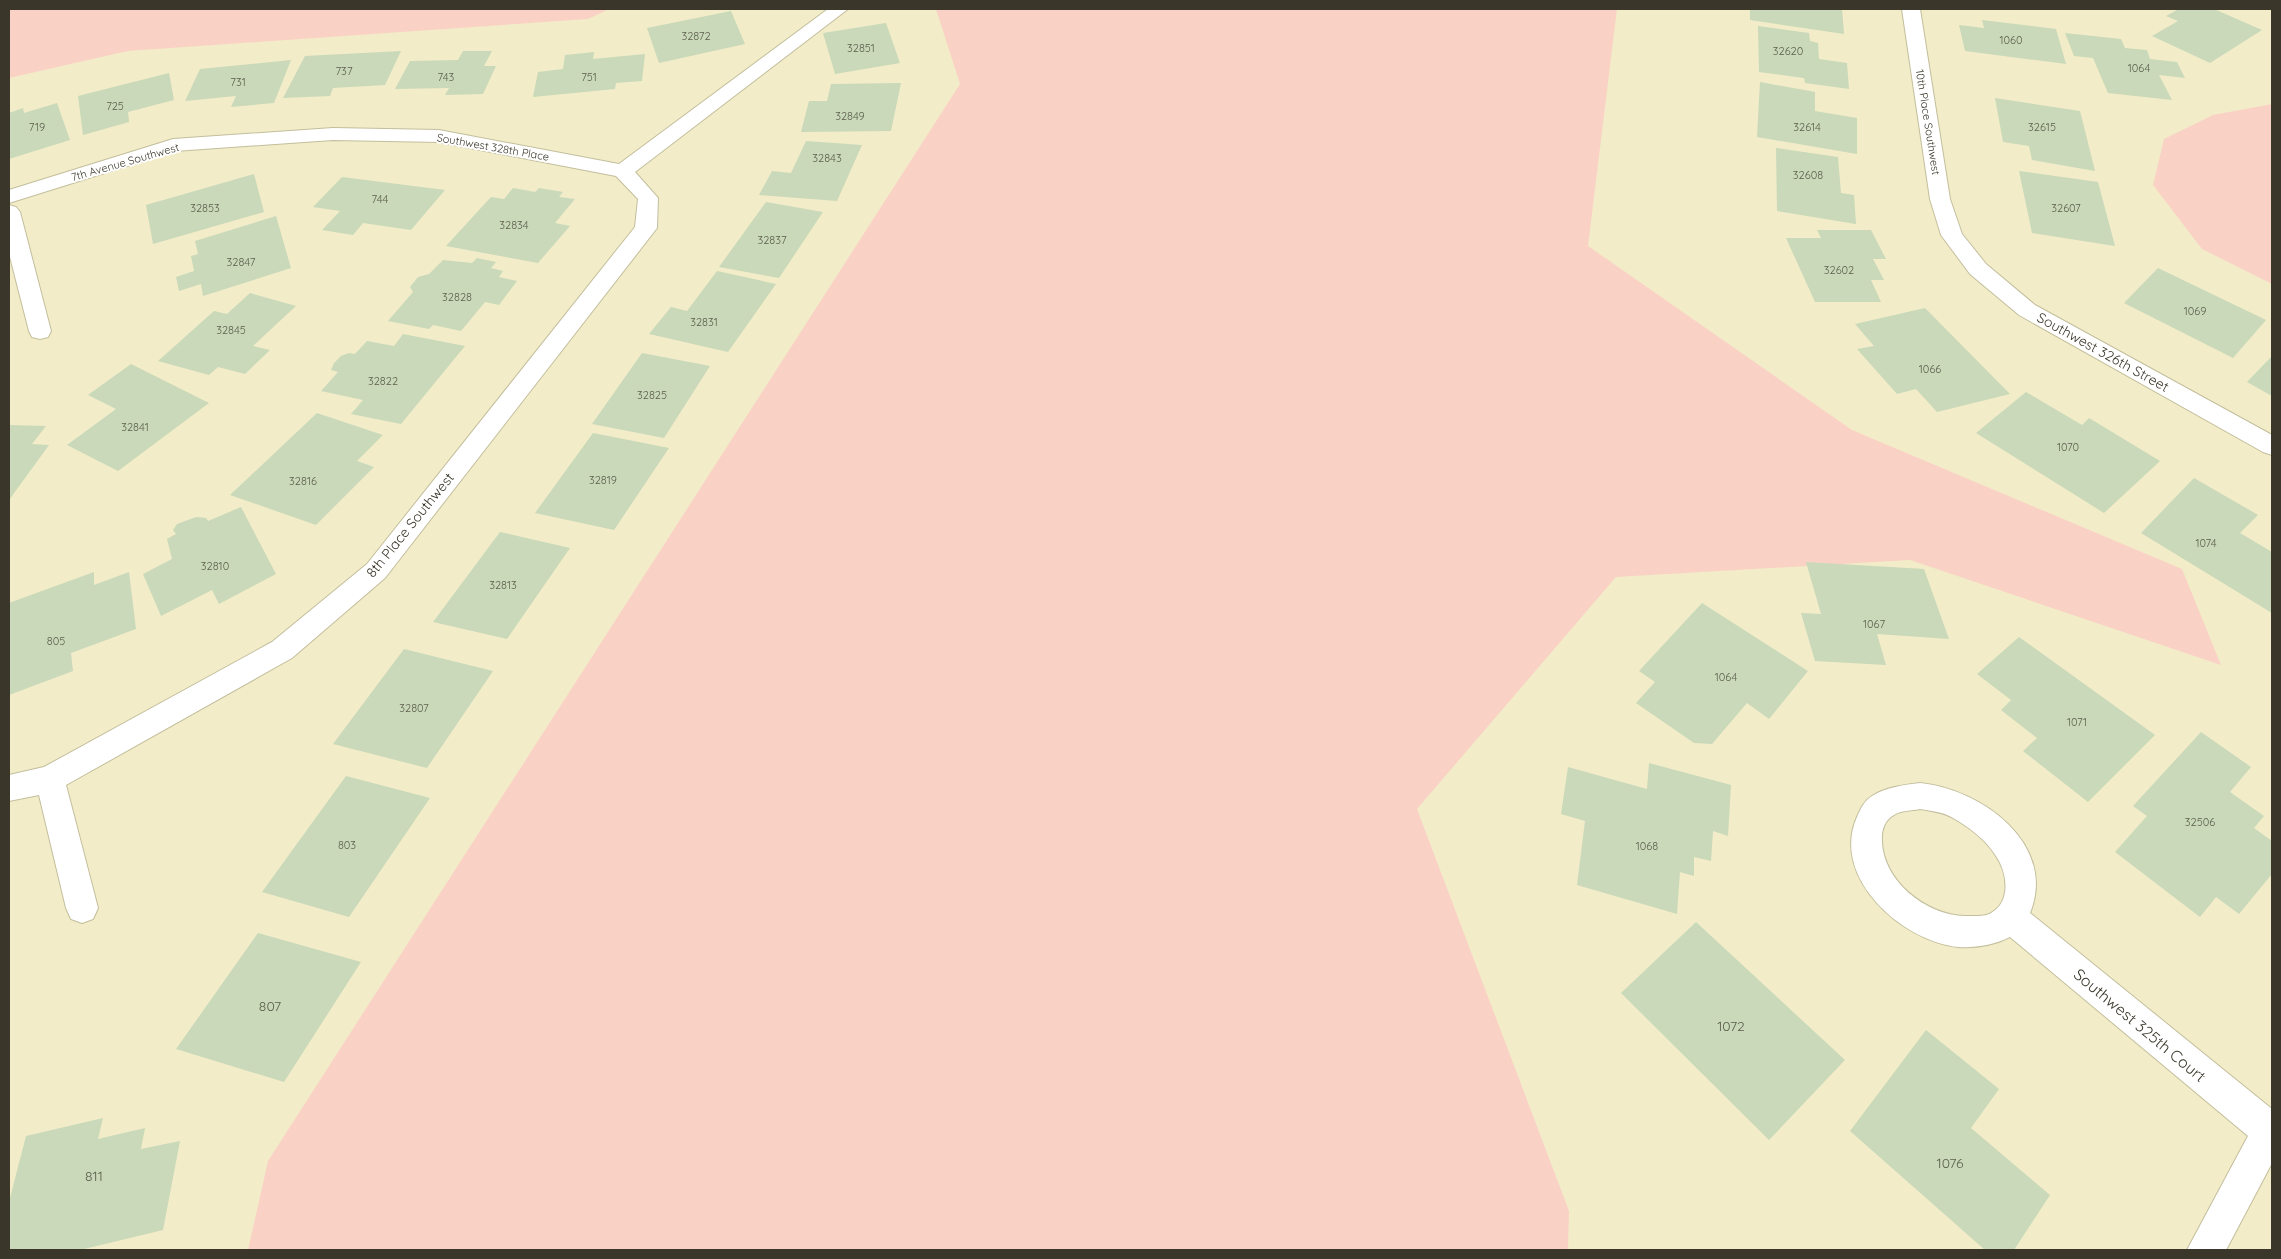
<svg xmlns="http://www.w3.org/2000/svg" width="2281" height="1259" viewBox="0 0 2281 1259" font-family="Quicksand,sans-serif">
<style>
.green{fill:#fad2c5}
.building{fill:#c9d9b9}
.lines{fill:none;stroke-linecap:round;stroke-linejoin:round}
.minor-casing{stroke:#c3be9c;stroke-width:2}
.minor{fill:#fff;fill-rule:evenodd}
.labels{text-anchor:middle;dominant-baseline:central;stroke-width:4;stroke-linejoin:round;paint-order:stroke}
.number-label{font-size:11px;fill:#5e604e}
.far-street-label{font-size:11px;fill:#3a372a;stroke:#fff}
.street-label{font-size:14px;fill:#3a372a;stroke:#fff}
.near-number-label{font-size:14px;fill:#5e604e}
.near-street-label{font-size:16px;fill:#3a372a;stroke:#fff}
</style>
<rect width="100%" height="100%" fill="#f2ecc9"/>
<path class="green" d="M9,9H609L588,19L128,51L9,78Z
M936,9H1617L1588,246L1852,430L2182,569L2221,665L1910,560L1616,577L1417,809L1569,1211L1568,1250H248L268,1161L960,84Z
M2272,104V284L2202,249L2153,185L2164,139L2213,115Z"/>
<path class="building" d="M1750,9H1842L1844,34L1750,20Z
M2179,9H2214L2262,30L2210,63L2152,36L2178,21L2166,16Z
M731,11L745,44L659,63L647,28Z
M1982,20L2056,29L2066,64L1965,51L1959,25L1984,28Z
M886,23L900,63L835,74L823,33Z
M1758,26L1809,33L1810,41L1818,43L1819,59L1847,63L1849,89L1805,83L1804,78L1759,72Z
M2065,33L2121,39L2125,48L2147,50L2150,59L2177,62L2185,78L2159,75L2172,100L2108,93L2093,58L2074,56Z
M401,51L385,85L333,88L330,96L283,98L305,56Z
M463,51H492L484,66H496L483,94L445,95L449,88L395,89L410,61L458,60Z
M594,52L593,59L645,54L642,81L616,83L615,89L533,97L538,72L563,69L565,55Z
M291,60L274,103L231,107L236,96L185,101L200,69Z
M169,73L174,100L128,112L129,122L83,135L78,96Z
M1760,82L1815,92V111L1857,118V154L1757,137Z
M901,83L891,131L801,132L809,101H827L831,84Z
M1995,98L2080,111L2095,171L2032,160L2029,146L2003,142Z
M57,103L70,140L9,159V113L23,108L24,113Z
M806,141L862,145L837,201L759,195L772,171L791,173Z
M1776,148L1838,157L1841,193L1854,195L1856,224L1777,211Z
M2019,171L2098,182L2115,246L2032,233Z
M254,174L264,212L153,244L146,205Z
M342,177L445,190L411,230L363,223L353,235L322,230L340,211L313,207Z
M513,188L535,192L539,188L563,192L559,197L575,199L555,223L570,226L538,263L446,246L491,197L504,199Z
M766,202L823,212L779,278L719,267Z
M276,216L291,268L203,296L201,284L179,291L176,277L194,271L191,256L198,254L195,241Z
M1817,230H1871L1886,259H1873L1884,280H1871L1881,302H1815L1786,238H1821Z
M477,258L496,262L491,268L503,271L499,277L517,281L499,305L485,302L461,331L433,325L429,329L388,321L413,292L410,287L418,277L429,274L443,260L472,263Z
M2158,268L2266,320L2233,358L2124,303Z
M717,271L776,284L728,352L649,334L671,307L687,311Z
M250,293L296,306L253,346L270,350L245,374L218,367L209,375L158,361L214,311L227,314Z
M1925,308L2010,394L1937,412L1916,389L1897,394L1857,349L1874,346L1855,324Z
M403,334L465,346L401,424L351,414L363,400L321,391L338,372L331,370L334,363L341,356L349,353L355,354L367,341L394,346Z
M642,353L710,366L664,438L592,424Z
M2272,356V396L2247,382Z
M131,364L209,403L118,471L67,445L116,409L88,395Z
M2026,392L2082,425L2089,418L2160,461L2104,513L1976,433Z
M317,413L383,435L357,461L374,467L316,525L230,495Z
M9,425L46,426L32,444L49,445L9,500Z
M593,433L669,448L614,530L535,513Z
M2194,478L2258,515L2240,533L2272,552V613L2141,533Z
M241,507L276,574L219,604L212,590L161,616L143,574L172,559L167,539L176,534L173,530L177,524L196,517L206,518L208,521Z
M500,532L570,548L507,639L433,622Z
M1806,562L1924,569L1949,639L1877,634L1886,665L1815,661L1801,613L1821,614Z
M94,572V585L129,572L136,629L71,653L73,671L9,695V603Z
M1702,603L1808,671L1769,719L1747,703L1712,744L1694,743L1636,703L1655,682L1639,671Z
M2019,637L2155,735L2088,802L2023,751L2037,738L2001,710L2011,700L1977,674Z
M404,649L493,671L427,768L333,744Z
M2201,732L2251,767L2230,792L2264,816L2254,828L2272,841V874L2239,914L2216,897L2200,917L2115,852L2147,816L2133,806Z
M1649,763L1731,785L1728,836L1713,831L1711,861L1694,857V876L1680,872L1677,914L1577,885L1585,821L1561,814L1568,767L1647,789Z
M346,776L430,798L349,917L262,892Z
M1696,922L1845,1060L1769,1140L1621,993Z
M258,933L361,962L284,1082L176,1049Z
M1926,1030L1999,1089L1971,1128L2050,1195L2014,1250H1985L1850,1131Z
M103,1118L98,1139L145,1128L141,1149L180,1141L163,1230L80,1250H9V1202L26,1136Z"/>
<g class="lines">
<g class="minor-casing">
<path id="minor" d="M828,9H848L635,172L658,198L657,228L385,578L292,658L66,785L98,908L93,919L82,923L71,919L66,908L39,795L9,801V775L44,767L272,642L367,564L635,227L638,199L616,176L439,142L333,140L175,151L9,203V190L173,139L333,128L439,130L619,164Z
M1902,9H1920L1950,199L1962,234L1986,264L2035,305L2272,435V455L2263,452L2019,315L1970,274L1941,235L1930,199Z
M9,205L16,207L20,212L51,331L48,337L40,339L32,337L29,331L9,253Z
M1920,783C1981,789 2058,844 2030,913L2272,1109V1163L2226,1250H2187L2248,1136L2010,937C1994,945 1976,948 1958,947C1902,941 1830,877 1857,817C1861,808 1864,801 1872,796C1886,787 1904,785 1920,783ZM1920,809C1932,811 1943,812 1953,818C1969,827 1986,840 1996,856C2007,872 2012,901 1991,913C1985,917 1973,916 1965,916C1926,915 1883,881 1882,841C1881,830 1885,820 1894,815C1901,810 1912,811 1920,809Z"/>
</g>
<use href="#minor" class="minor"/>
</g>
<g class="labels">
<g class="number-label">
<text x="696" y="36">32872</text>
<text x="2011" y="40">1060</text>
<text x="861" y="48">32851</text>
<text x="1788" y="51">32620</text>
<text x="2139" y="68">1064</text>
<text x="344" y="71">737</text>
<text x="446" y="77">743</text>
<text x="589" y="77">751</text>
<text x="238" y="82">731</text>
<text x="115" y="106">725</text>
<text x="850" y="116">32849</text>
<text x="37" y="127">719</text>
<text x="1807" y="127">32614</text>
<text x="2042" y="127">32615</text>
<text x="827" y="158">32843</text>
<text x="1808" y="175">32608</text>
<text x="380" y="199">744</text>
<text x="205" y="208">32853</text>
<text x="2066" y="208">32607</text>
<text x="514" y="225">32834</text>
<text x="772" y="240">32837</text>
<text x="241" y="262">32847</text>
<text x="1839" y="270">32602</text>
<text x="457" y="297">32828</text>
<text x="2195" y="311">1069</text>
<text x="704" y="322">32831</text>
<text x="231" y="330">32845</text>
<text x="1930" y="369">1066</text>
<text x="383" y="381">32822</text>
<text x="652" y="395">32825</text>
<text x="135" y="427">32841</text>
<text x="2068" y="447">1070</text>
<text x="603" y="480">32819</text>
<text x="303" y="481">32816</text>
<text x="2206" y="543">1074</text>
<text x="215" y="566">32810</text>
<text x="503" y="585">32813</text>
<text x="1874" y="624">1067</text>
<text x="56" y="641">805</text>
<text x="1726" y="677">1064</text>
<text x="414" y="708">32807</text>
<text x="2077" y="722">1071</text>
<text x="2200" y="822">32506</text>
<text x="347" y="845">803</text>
<text x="1647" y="846">1068</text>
</g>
<g class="far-street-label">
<text transform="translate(1928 122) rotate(81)">10th Place Southwest</text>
<text transform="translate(493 147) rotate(10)">Southwest 328th Place</text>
<text transform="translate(125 162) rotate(-16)">7th Avenue Southwest</text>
</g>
<g class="street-label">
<text transform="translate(2103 352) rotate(29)">Southwest 326th Street</text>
<text transform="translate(410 525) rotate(-51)">8th Place Southwest</text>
</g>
<g class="near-number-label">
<text x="270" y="1006">807</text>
<text x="1731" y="1026">1072</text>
<text x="1950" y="1163">1076</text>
<text x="94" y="1176">811</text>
</g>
<g class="near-street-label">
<text transform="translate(2140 1025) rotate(40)">Southwest 325th Court</text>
</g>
</g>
<rect width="2281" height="1259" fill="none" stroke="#3a372a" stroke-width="20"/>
</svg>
